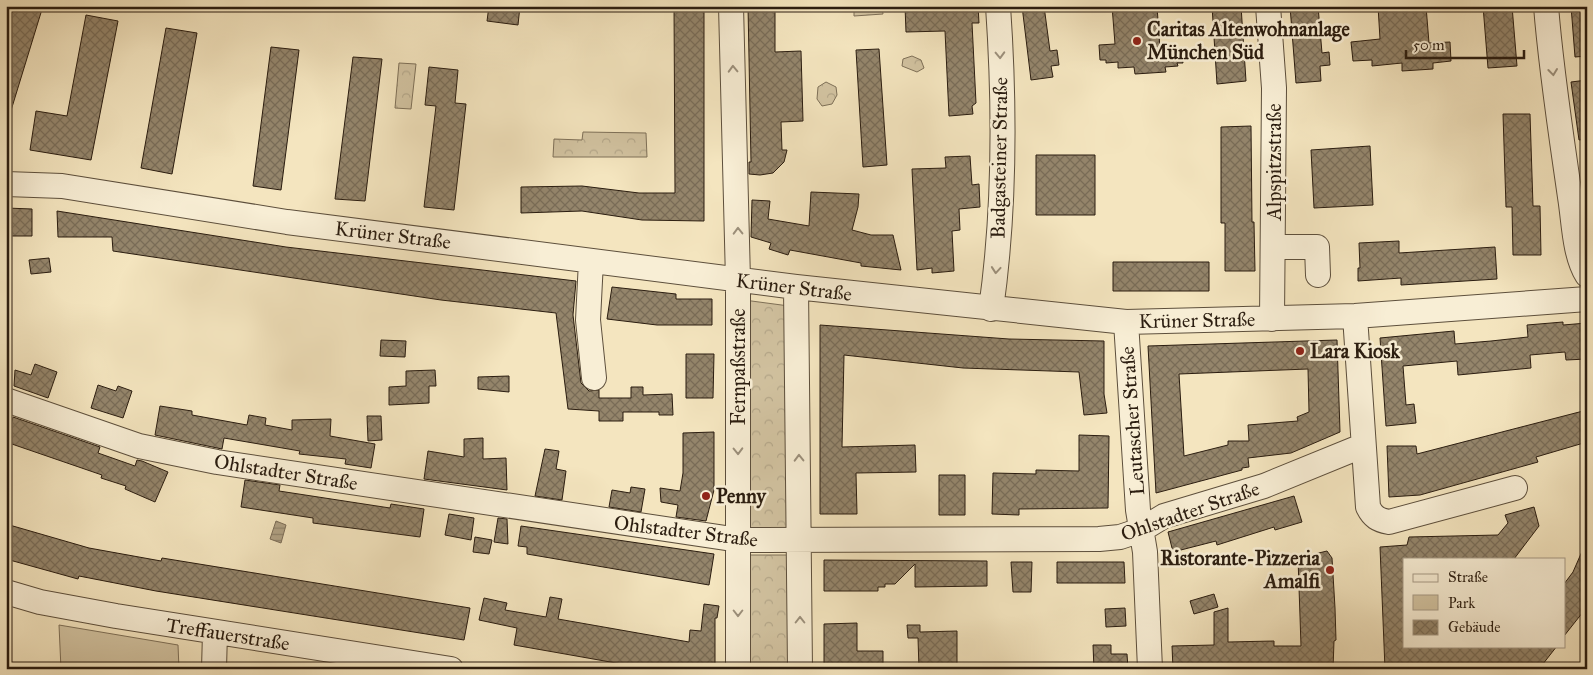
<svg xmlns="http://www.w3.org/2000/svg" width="1593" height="675" viewBox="0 0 1593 675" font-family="'IM FELL Great Primer',serif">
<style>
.green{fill:#d2c3a1;stroke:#7e7058}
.forest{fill:url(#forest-crowns);stroke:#7e7058}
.water{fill:url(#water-rules);stroke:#7b6c56}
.building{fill:url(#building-cross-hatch);stroke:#2b1d10;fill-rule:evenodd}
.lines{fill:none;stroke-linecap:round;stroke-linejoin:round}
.minor-casing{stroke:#5d4f3c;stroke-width:26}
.minor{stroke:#f8eed5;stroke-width:24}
.oneway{stroke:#9c907c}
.poi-dot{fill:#8f2418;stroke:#f8eed5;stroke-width:2}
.labels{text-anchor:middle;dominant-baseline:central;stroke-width:5;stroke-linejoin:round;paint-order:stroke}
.poi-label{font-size:20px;font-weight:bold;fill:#2b1d10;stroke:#f8eed5;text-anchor:start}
.street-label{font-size:20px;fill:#2b1d10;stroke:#f8eed5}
</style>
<defs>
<pattern id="forest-crowns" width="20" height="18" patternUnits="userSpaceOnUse" patternTransform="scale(1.25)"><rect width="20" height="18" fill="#d2c3a1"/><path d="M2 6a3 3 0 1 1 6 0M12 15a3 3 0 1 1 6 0" fill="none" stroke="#b4a78a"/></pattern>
<pattern id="water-rules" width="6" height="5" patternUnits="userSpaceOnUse" patternTransform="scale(1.25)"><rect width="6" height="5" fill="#b0a184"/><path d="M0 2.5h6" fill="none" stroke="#8f836b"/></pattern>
<pattern id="building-cross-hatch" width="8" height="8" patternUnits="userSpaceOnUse" patternTransform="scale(1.25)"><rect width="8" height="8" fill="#94856b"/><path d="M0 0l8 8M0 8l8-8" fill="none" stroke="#796c57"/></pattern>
</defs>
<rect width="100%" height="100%" fill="#f4e5bf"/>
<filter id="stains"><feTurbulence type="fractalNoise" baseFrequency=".004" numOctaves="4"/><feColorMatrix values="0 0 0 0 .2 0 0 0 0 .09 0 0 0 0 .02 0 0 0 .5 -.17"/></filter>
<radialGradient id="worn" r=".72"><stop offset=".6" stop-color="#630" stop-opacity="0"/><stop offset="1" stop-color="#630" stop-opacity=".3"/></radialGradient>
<path class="green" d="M59,625L178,645L179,669H61Z"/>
<path class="forest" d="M854,6H882L883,14L854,16Z
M912,56L921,60L924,68L917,72L902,66L903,59Z
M399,63L416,64L411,109L395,108Z
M826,82L836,87L837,95L832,104L822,106L817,99L818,87Z
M583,132L646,133L647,157H553L554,139L582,140Z
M744,300L789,306L791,531H746Z
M744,555H791L792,669H745Z"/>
<path class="water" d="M276,521L286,525L281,543L270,539Z"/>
<path class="building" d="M6,6H43L9,117H6Z
M489,6H520L518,25L487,21Z
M674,6H704V221L642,220L582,211L521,213V187L582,186L639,193H675Z
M748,6H775V52L801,51L803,121L781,122L782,150H787L784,162L773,173L760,175L749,174V162H751Z
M905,6H978L979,23H972L976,103L972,106L973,114L949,116L945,31L906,32Z
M1022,6H1044L1050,51L1057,50L1059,65L1051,66L1053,77L1031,80Z
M1112,6H1157L1160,49L1181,48L1183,63H1177L1178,66L1165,67L1166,72L1135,74L1134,67L1118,68V62L1106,63V60H1100L1099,45L1115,44Z
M1212,6H1241L1246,81L1217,84Z
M1290,6H1318L1322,53L1329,52L1330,65L1320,66L1321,81L1296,83Z
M1378,6H1426L1429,43L1450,42L1451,61L1433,63V69L1402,71V63L1372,66V60L1353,61L1351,42L1380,39Z
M1483,6H1512L1517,66L1488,68Z
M1571,6H1587V56L1575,57Z
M86,15L118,21L91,160L30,150L36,111L67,116Z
M166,28L197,33L172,174L141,168Z
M271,47L299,50L281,190L253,186Z
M879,49L887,165L863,167L856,50Z
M353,57L382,59L365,201L335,199Z
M429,67L458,70L455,103L466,104L454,210L424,207L436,106L425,105Z
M1587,80V139L1579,140L1571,82Z
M1503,114H1530L1533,206H1540L1541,255H1513L1512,207H1506Z
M1251,126L1252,222H1254L1255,271H1225V223H1221V127Z
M1370,146L1373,205L1314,208L1311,150Z
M1036,155H1095V215H1036Z
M970,156L972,185L979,184L980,207L959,209L960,230L952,231L954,271L932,273V268L917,270L912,169L946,168L945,157Z
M811,192L859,194L858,207L852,230L871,235H893L901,270L861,266V263L790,250L788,255L769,249L771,243L751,237L752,200L770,201L768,219L809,226Z
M6,208L32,209V236H6Z
M57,211L286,247L576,281L573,315L581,383L589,391L599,390V398H631V387H643V395L672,394L673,415H659V412H623V421H599V411L568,409L556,313L441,300L113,251L112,237H58Z
M1399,241V253L1495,247L1497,279L1401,285V278L1358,281V268H1360L1359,243Z
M49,258L51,272L31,274L29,260Z
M1113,262H1209V291H1113Z
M612,287L676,294V299H712V325H657L607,319Z
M1563,322V325L1587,323V359L1566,360L1565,352L1530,355L1531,368L1458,375L1457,361L1403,366L1406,405L1414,404L1416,423L1386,426L1380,338L1454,331L1455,344L1491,341L1528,337L1527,325Z
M820,325L1009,339L1104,341V394L1107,413L1084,415L1079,372L963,368L844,355L842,447L915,445L916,472L856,473L857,514H820Z
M381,340L406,341L405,357L380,356Z
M1337,340L1340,432L1291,453L1248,458L1249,467L1242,468V470L1156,493L1148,346ZM1308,369L1309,412L1297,417L1298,421L1248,425L1249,441H1228V445L1184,456L1179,374Z
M686,354H714L713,398H686Z
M35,364L57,372L48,398L14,386L15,370L31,375Z
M435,370L436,386H429V403L389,405V387L406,386V371Z
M509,376V392L478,389V377Z
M98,385L116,391L118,386L132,391L123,418L91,408Z
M160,406L192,411V415L247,425L249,415L266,418L265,425L292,430V420L331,419L330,436L375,444L371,468L345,464L346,459L299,454L300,451L224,438L222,449L155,435Z
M1587,410V442L1536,457L1538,462L1420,495L1389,497L1387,446H1416L1417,454Z
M367,416H381L382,440L368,441Z
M13,417L100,447L98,453L135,466L137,460L142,461L168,472L155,502L125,489L126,486L101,478L102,475L6,442Z
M714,432V490L706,521L676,517L678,505L661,502L660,488L680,491L683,473V433Z
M1079,435L1109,436L1108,508L1019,509V515L992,514L993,473L1036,474V470L1079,471Z
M483,438V459L506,458L507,490L424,479L428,451L464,457V439Z
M545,449L559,451L556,469L566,471L562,500L535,496Z
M939,475H965V515H939Z
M245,480L280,485L279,491L390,508L391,504L424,509L420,537L313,523V518L241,507Z
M631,487L645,489L641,512L609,507L612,490L630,493Z
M1294,496L1302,522L1275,530L1274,527L1217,545L1216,541L1173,552L1168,532Z
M1534,507L1539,526L1514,559H1404V646H1557L1539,669H1385L1380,547L1407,545L1409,537L1498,535L1508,523L1505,515Z
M449,514L474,518L471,540L445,535Z
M498,518L507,519L508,544L494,542Z
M6,524L89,548L161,561L162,558L470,608L464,640L156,591L79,576L78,579L6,559Z
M521,526L714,554L709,585L527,554V547L518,546Z
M475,537L492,540L489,554L473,552Z
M1587,540V607L1564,636V584L1573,572Z
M1327,551L1332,558L1335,608L1336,640L1334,641L1333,669H1173L1172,646L1214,645V612L1228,608V642L1274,641V646H1301L1298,558Z
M824,560L987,561V586L915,587V564L895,584H885V587H878V591H824Z
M1011,562H1032L1031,592H1013Z
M1057,562H1124L1125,583H1057Z
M1214,594L1218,607L1194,614L1190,601Z
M550,597L562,599L558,619L689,642L690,630L701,631L704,604L719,606L717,618H715V669H650L514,645L517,628L479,620L484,598L507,603L505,610L546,617Z
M1125,608L1126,626L1106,627L1105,609Z
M857,623V651H883V669H824V624Z
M907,625H920V632L957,631V669H919L918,638H908Z
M1093,645H1111V654H1127L1128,669H1094Z"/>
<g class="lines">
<g class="minor-casing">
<path id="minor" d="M731,6L738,280V669
M1268,6L1274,88L1272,319
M1546,6C1551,70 1561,134 1570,197C1574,221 1574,254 1587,275
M6,184L62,186L287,222L796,287L1126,322L1355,316L1587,299
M1273,247H1317L1318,275
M591,261L588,320L594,378
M796,287L800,669
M991,309C1005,210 1005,107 998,6
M1355,316L1368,507C1373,517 1378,520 1389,522L1515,488
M1126,322L1138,510L1145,552L1150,669
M6,400L139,446L217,462L739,540L1099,539L1120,537L1141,530L1164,516L1264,486L1362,446
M6,592L40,602L116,616L451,669
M214,669L215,632"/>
</g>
<use href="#minor" class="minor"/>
</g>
<defs><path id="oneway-chevron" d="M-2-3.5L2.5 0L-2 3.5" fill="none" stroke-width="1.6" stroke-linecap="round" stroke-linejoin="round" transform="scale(1.25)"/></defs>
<g class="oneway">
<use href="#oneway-chevron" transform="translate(1000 55) rotate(88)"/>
<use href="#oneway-chevron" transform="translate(733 69) rotate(-92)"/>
<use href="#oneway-chevron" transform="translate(1553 72) rotate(83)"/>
<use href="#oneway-chevron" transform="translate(738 231) rotate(-91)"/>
<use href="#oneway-chevron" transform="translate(996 270) rotate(95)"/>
<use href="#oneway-chevron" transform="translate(738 451) rotate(89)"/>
<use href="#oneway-chevron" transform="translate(799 458) rotate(-91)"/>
<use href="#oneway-chevron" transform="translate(738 613) rotate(90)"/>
<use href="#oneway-chevron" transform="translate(800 620) rotate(-90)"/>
</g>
<g class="poi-dot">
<circle cx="1137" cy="41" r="5"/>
<circle cx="1300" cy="351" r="5"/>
<circle cx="706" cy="496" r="5"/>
<circle cx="1330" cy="570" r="5"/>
</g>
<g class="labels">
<g class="poi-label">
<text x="1147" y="29">Caritas Altenwohnanlage<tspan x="1147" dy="23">München Süd</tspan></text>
<text x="1310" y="351">Lara Kiosk</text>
<text x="716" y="496">Penny</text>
<text x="1320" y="558" text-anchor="end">Ristorante-Pizzeria<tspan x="1320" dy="23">Amalfi</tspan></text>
</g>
<g class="street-label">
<text transform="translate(999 158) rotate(-89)">Badgasteiner Straße</text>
<text transform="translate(1274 162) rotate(-90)">Alpspitzstraße</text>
<text transform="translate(393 235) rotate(7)">Krüner Straße</text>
<text transform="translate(794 287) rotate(7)">Krüner Straße</text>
<text transform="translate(1197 320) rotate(-1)">Krüner Straße</text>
<text transform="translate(738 367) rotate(-90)">Fernpaßstraße</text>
<text transform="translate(1132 421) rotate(-94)">Leutascher Straße</text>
<text transform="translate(286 472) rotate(9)">Ohlstadter Straße</text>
<text transform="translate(1190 511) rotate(-19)">Ohlstadter Straße</text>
<text transform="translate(686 531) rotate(7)">Ohlstadter Straße</text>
<text transform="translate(228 634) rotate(9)">Treffauerstraße</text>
</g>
</g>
<rect width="1593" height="675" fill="none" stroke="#f4e5bf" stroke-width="25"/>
<rect x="8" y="8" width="1578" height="660" fill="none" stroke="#2b1d10" stroke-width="2.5"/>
<rect x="12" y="12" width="1568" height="650" fill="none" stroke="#2b1d10"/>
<rect x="1403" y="558" width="162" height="90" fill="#f8eed5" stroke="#a69a86"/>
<rect x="1413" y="574" width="25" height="8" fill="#f8eed5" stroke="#a69a86"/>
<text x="1448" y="582" font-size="15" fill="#2b1d10">Straße</text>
<rect x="1413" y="595" width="25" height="15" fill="#d2c3a1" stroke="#a69a86"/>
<text x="1448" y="608" font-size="15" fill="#2b1d10">Park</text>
<rect x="1413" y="620" width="25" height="15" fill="url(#building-cross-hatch)" stroke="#a69a86"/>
<text x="1448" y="632" font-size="15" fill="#2b1d10">Gebäude</text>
<path d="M1406 50v8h118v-8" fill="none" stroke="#2b1d10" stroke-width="2.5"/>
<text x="1413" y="50" font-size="15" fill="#2b1d10" stroke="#f8eed5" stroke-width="4" paint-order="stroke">50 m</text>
<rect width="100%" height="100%" filter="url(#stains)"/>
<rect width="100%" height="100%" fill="url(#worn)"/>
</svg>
